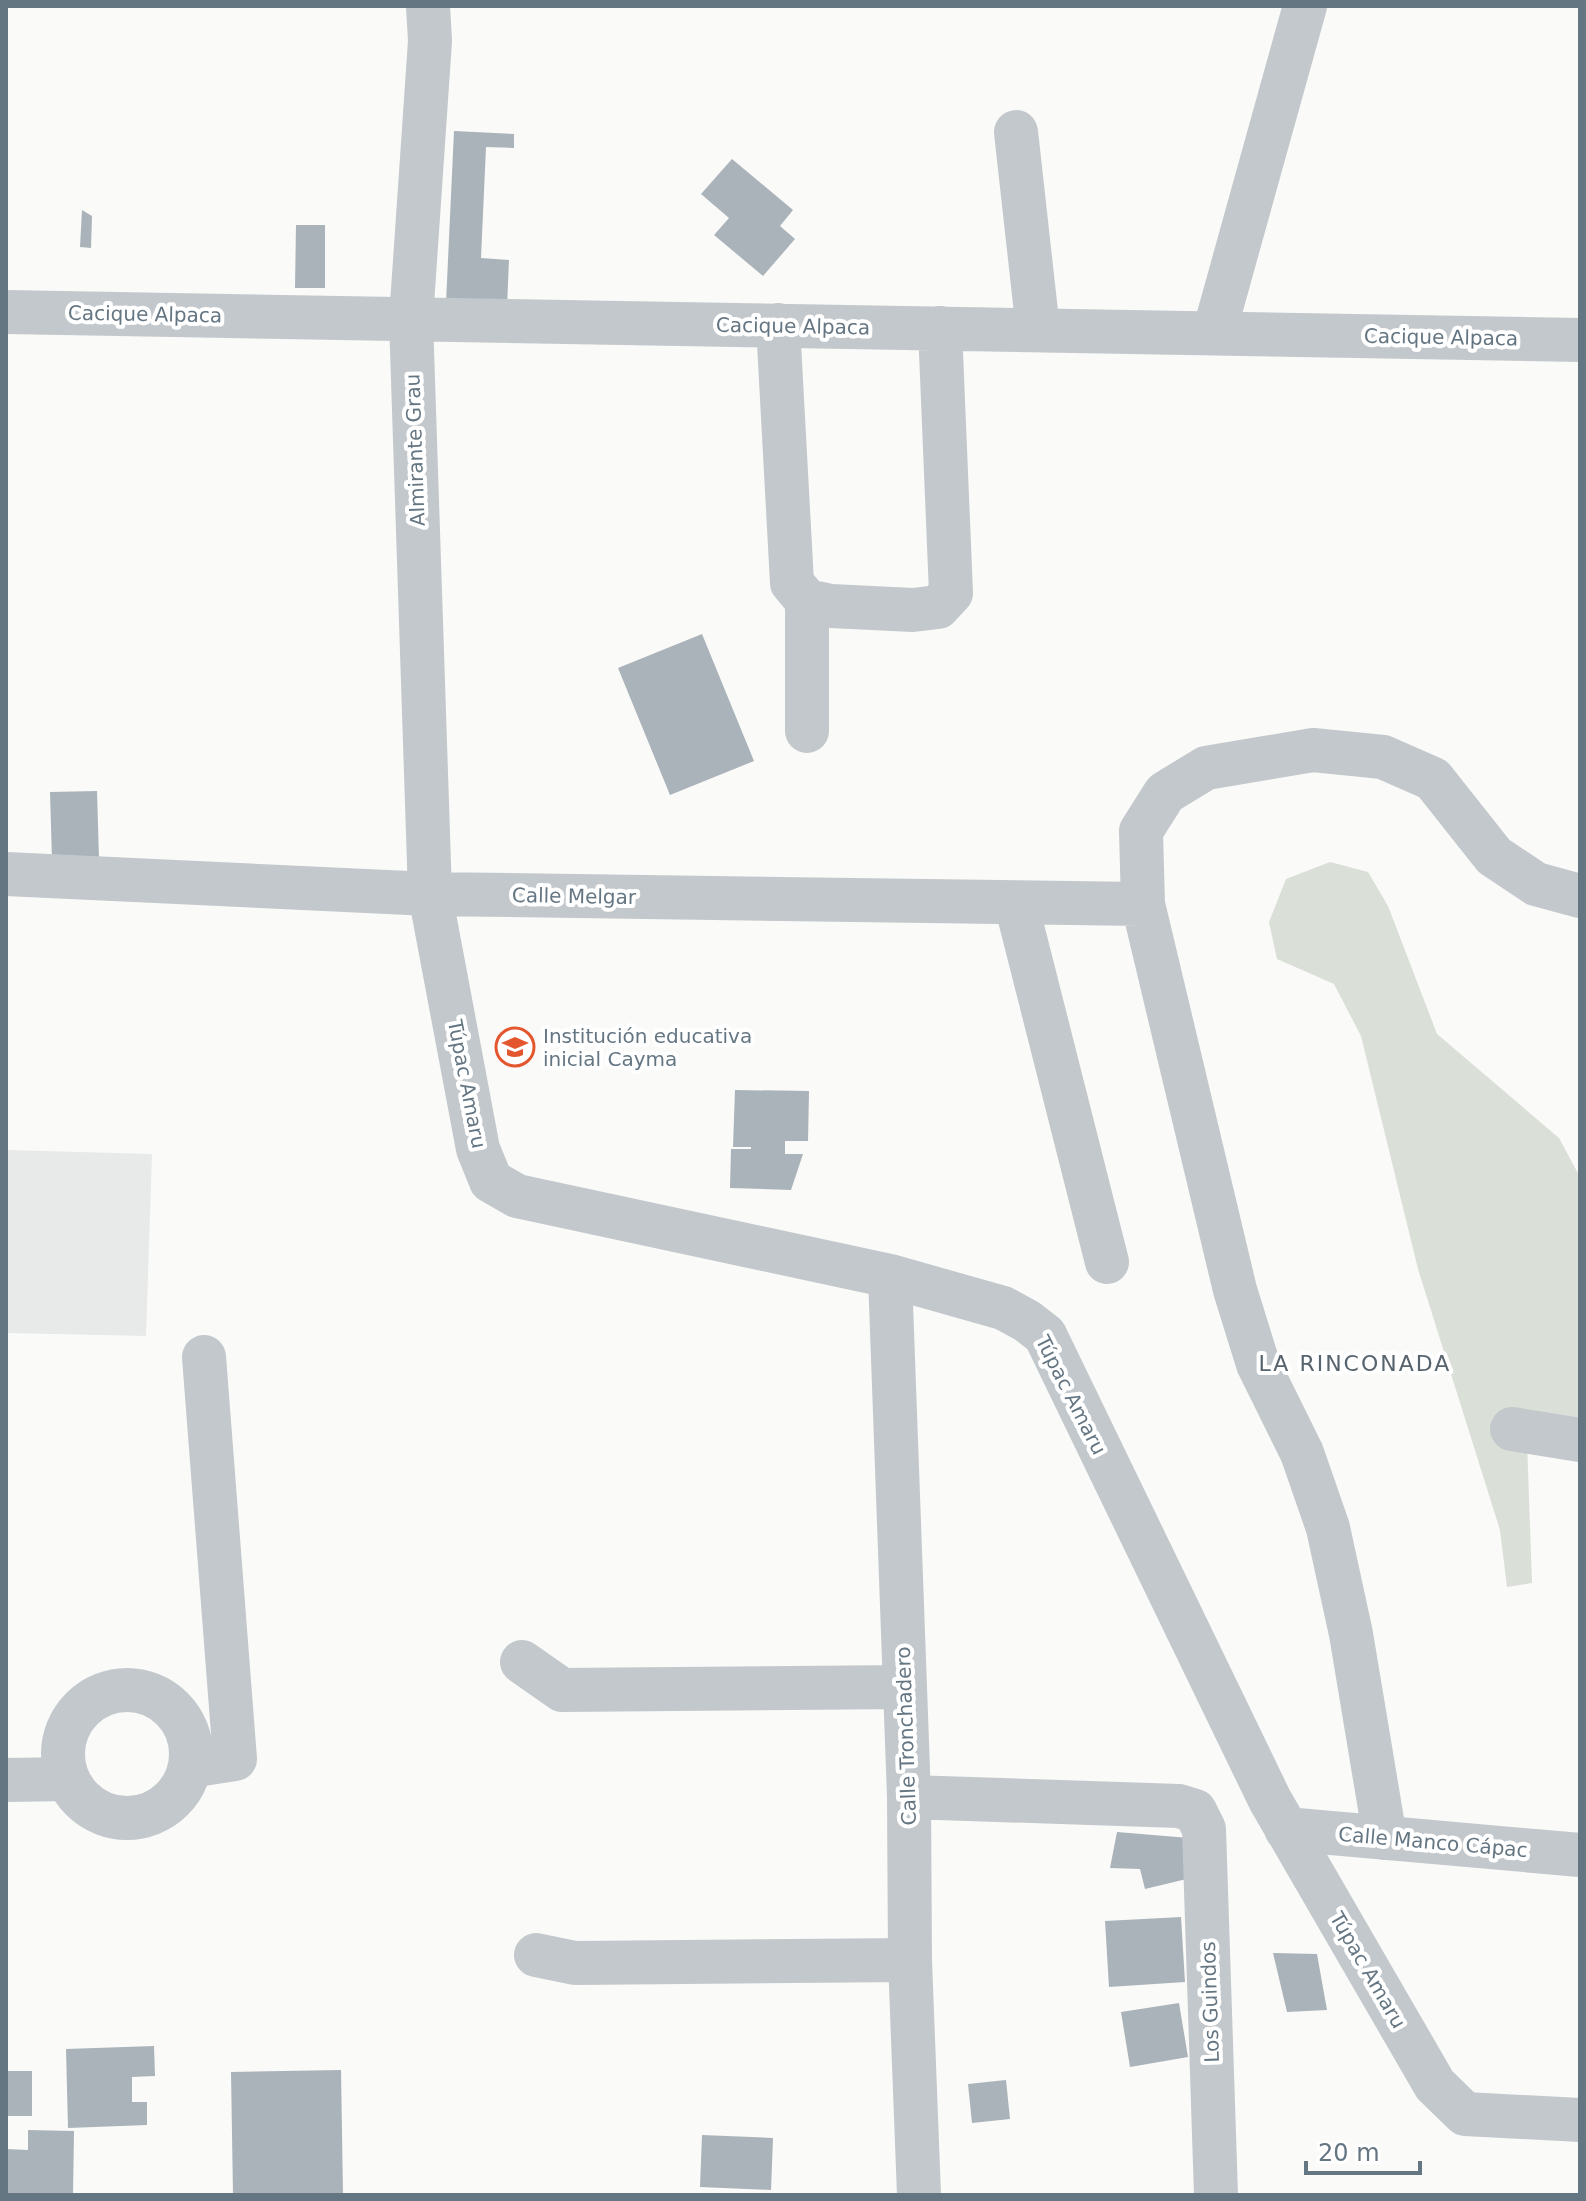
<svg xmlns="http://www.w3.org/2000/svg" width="1586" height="2201" viewBox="0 0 1586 2201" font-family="'DejaVu Sans',sans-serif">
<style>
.built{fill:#e8e9e9}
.green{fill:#dadfd7}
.building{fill:#aab3b9}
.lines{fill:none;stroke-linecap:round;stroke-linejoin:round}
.minor{stroke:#c3c8cc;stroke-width:44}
.labels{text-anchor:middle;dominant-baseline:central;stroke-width:8;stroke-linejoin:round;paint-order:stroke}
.street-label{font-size:20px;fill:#657683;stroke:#fff}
.poi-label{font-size:20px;fill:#657683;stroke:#fff;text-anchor:start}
.neighbourhood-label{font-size:22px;letter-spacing:2px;fill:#57646e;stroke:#fff}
</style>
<rect width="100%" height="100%" fill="#fafaf8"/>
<path class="built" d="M6,1150L152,1154L146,1336L6,1333Z"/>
<path class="green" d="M1330,862L1368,872L1388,906L1437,1034L1559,1138L1580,1177V1444L1527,1442L1532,1583L1507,1587L1500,1530L1418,1269L1361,1036L1334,984L1277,959L1269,922L1286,879Z"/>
<path class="building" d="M454,131L514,134V148L486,147L481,258L509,260L507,306L446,303Z
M732,159L793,210L780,226L795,239L763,276L714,235L729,218L701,194Z
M82,210L92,216L91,248L80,247Z
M296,225H325V288H295Z
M702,634L754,761L670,795L618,668Z
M97,791L99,859L52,860L50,792Z
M735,1090L809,1091L808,1141H785V1154H803L791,1190L730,1188L731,1149H751V1147H733Z
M1117,1832L1189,1838L1199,1876L1145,1889L1140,1869L1110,1868Z
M1181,1917L1185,1982L1109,1987L1105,1921Z
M1273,1953L1317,1954L1327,2010L1287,2012Z
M1179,2003L1188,2057L1130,2067L1121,2012Z
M154,2046L155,2076L132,2077V2102H147V2125L68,2128L66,2049Z
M341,2070L343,2195H233L231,2072Z
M6,2071H32V2116H6Z
M1006,2080L1010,2119L972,2123L968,2084Z
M28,2130L74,2131L73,2195H6V2149L28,2150Z
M702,2135L773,2138L771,2190L700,2187Z"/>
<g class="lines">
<path class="minor" d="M428,6L430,41L411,319L430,894L478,1149L491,1181L517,1196L890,1276L1003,1308L1027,1321L1045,1335L1270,1800L1435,2085L1465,2114L1580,2120
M1016,132L1038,330
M6,312L1580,340
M778,325L792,583L807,601L831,606L913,610L938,607L951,593L940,328
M1214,333L1305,6
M807,601V731
M6,874L430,894L1143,904
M1016,903L1107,1262
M890,1276L909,1797L910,1960L919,2195
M1512,1429L1580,1440
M522,1662L562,1690L905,1687
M63 1754a64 64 0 1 1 128 0a64 64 0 1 1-128 0Z
M190,1766L235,1759L204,1357
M6,1780L68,1779
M909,1797L1179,1806L1195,1811L1204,1829L1216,2195
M1286,1829L1580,1855
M1385,1838L1351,1634L1328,1528L1302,1453L1258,1364L1235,1290L1143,904L1141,831L1165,793L1206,768L1313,750L1383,757L1433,779L1494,856L1536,884L1580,896
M536,1955L575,1963L910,1960"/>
</g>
<defs>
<g id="school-ring" transform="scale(2)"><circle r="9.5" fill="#fff" stroke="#e4572e" stroke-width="1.5"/><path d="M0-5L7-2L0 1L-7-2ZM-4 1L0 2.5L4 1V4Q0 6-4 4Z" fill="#e4572e"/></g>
</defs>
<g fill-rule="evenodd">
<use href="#school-ring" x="515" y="1047"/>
</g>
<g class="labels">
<g class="street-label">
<text transform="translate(145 314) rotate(1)">Cacique Alpaca</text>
<text transform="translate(793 326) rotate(1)">Cacique Alpaca</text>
<text transform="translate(1441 337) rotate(1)">Cacique Alpaca</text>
<text transform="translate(415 450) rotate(-92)">Almirante Grau</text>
<text transform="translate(574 896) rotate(1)">Calle Melgar</text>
<text transform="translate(467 1084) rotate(79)">Túpac Amaru</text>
<text transform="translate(1071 1395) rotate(63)">Túpac Amaru</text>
<text transform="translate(906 1736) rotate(-92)">Calle Tronchadero</text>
<text transform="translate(1433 1842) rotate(5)">Calle Manco Cápac</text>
<text transform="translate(1368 1970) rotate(60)">Túpac Amaru</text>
<text transform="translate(1210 2002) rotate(-92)">Los Guindos</text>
</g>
<g class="poi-label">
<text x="543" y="1036">Institución educativa<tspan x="543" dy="23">inicial Cayma</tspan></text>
</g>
<g class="neighbourhood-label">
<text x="1355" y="1363">LA RINCONADA</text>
</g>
</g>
<rect width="1586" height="2201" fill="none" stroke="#657683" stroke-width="16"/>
<path d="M1306 2161v12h114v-12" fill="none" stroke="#657683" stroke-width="4"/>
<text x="1318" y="2161" font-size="24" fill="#657683" stroke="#ffffff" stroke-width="6" paint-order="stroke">20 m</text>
</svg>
